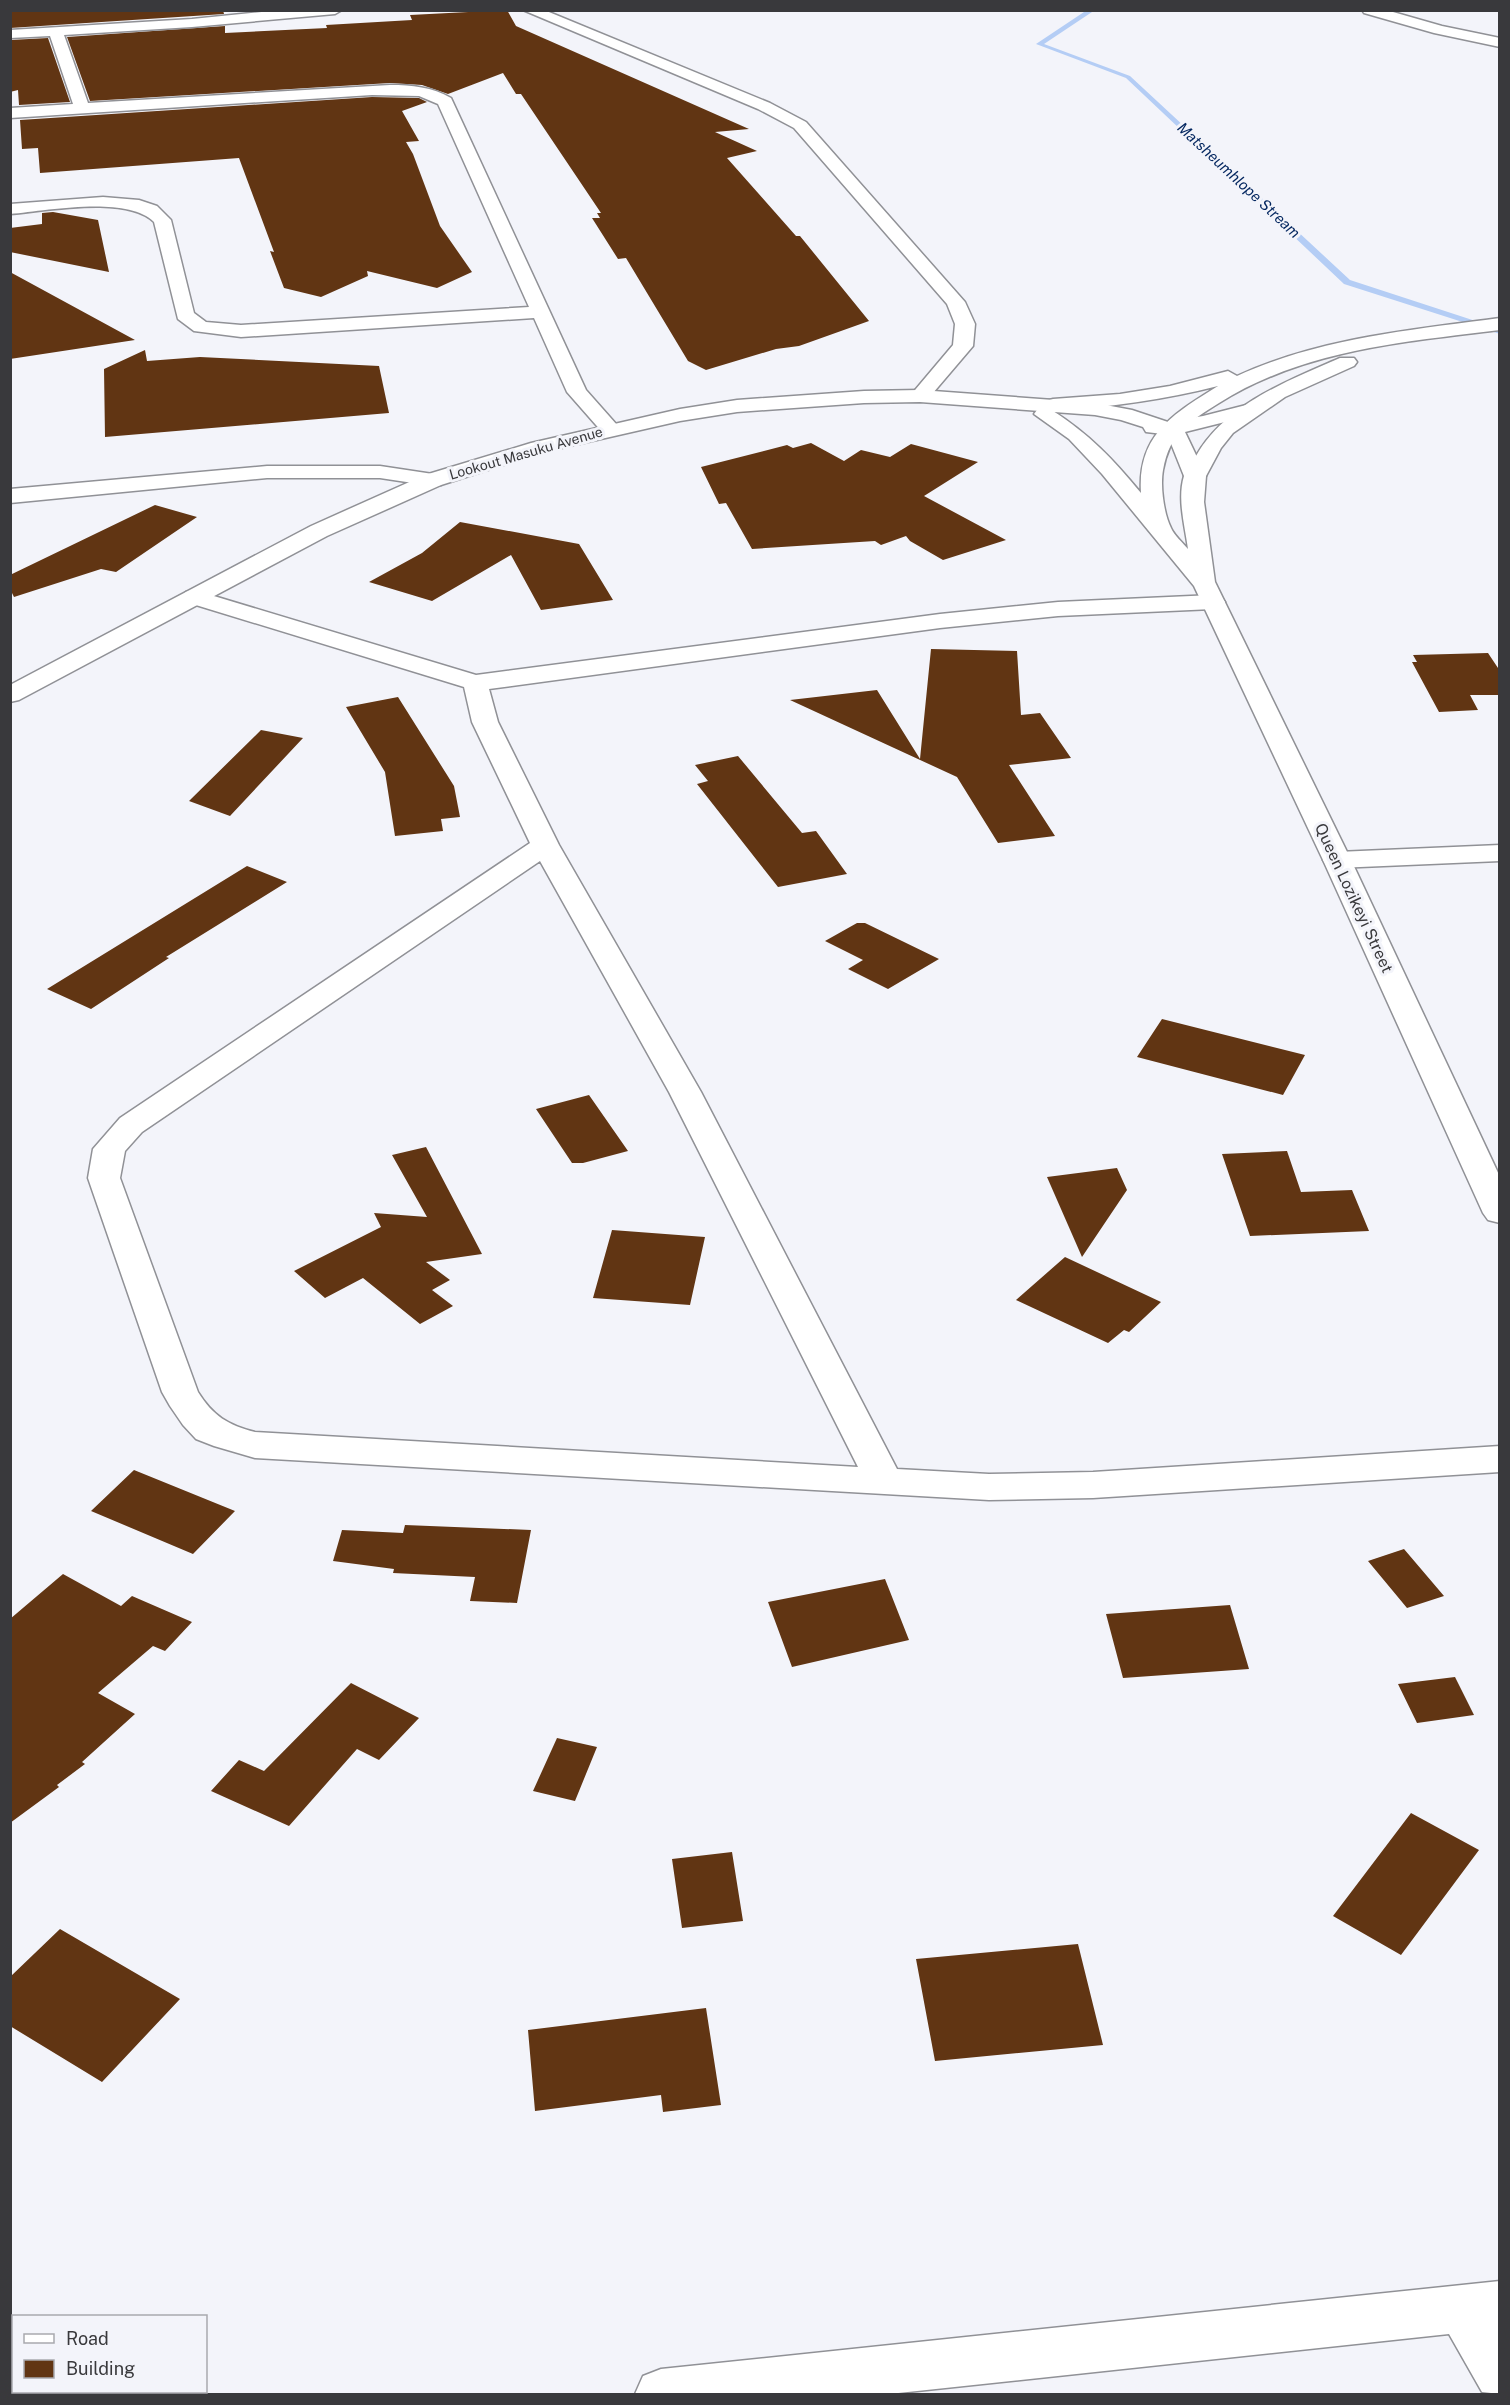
<svg xmlns="http://www.w3.org/2000/svg" width="1510" height="2405" viewBox="0 0 1510 2405" font-family="'Public Sans',sans-serif">
<style>
.lines{fill:none;stroke-linecap:round;stroke-linejoin:round}
.stream{fill:#b4cdf5;fill-rule:evenodd}
.building{fill:#613513}
.minor-casing{stroke:#909196;stroke-width:3}
.tertiary-casing{stroke:#909196;stroke-width:3}
.secondary-casing{stroke:#909196;stroke-width:3}
.minor{fill:#fff;fill-rule:evenodd}
.tertiary{fill:#fff;fill-rule:evenodd}
.secondary{fill:#fff;fill-rule:evenodd}
.labels{text-anchor:middle;dominant-baseline:central;stroke-width:6;stroke-linejoin:round;paint-order:stroke}
.far-street-label{font-size:14px;fill:#39393c;stroke:#f3f4fa}
.far-water-label{font-size:15px;font-style:italic;fill:#03265f;stroke:#f3f4fa}
.street-label{font-size:16px;fill:#39393c;stroke:#f3f4fa}
</style>
<rect width="100%" height="100%" fill="#f3f4fa"/>
<g class="lines">
<path class="stream" d="M1087,10H1095L1044,44L1130,76L1350,280L1500,329V334L1344,284L1126,78L1036,44Z"/>
</g>
<path class="building" d="M10,10H223L224,14L10,28Z
M507,10L516,26L749,129L715,132L757,151L727,158L796,236H800L869,321L799,346L776,349L706,370L688,361L626,258L618,259L592,218H600L597,213H601L521,94H516L503,73L448,94L422,85L390,83L90,101L67,37L225,26V33L327,28L326,25L412,20L410,15Z
M48,38L70,102L19,105L18,90L10,92V40Z
M372,97L419,98L427,102L402,111L419,141L406,142L413,154L440,226L472,272L437,288L367,271L368,276L321,297L284,288L270,251L274,252L239,158L40,173L38,148L22,149L20,120Z
M53,212L98,220L109,272L10,252V228L42,224V213Z
M10,272L135,340L10,359Z
M145,350L147,361L200,357L379,366L389,413L105,437L104,369Z
M811,443L844,461L861,450L890,457L911,444L978,462L924,496L1006,540L943,560L910,541L906,536L881,545L875,541L752,549L726,503L719,504L701,467L787,445L793,448Z
M155,505L197,517L116,572L101,569L14,597L10,589V575Z
M460,522L579,544L613,600L541,610L511,555L432,601L369,582L422,553Z
M931,649L1017,651L1021,715L1040,713L1071,758L1009,765L1055,836L998,843L957,777L790,700L877,690L920,759Z
M1488,653L1500,671V695H1470L1478,710L1439,712L1412,662H1417L1413,655Z
M398,697L454,786L460,817L441,819L443,831L395,836L385,772L346,707Z
M261,730L303,738L230,816L189,801Z
M738,756L802,833L816,831L847,874L778,887L697,784L708,781L695,765Z
M247,866L287,882L166,957L169,958L91,1009L47,989Z
M857,923H865L939,959L888,989L848,969L863,960L825,941Z
M1162,1019L1305,1055L1283,1095L1137,1057Z
M589,1095L628,1151L583,1163H572L536,1109Z
M426,1147L482,1254L426,1262L450,1280L432,1290L453,1306L420,1324L363,1278L325,1298L294,1271L381,1227L374,1213L427,1217L392,1155Z
M1287,1151L1301,1192L1352,1190L1369,1231L1250,1236L1222,1154Z
M1117,1168L1127,1190L1082,1257L1047,1177Z
M612,1230L705,1237L690,1305L593,1298Z
M1065,1257L1161,1302L1129,1332L1124,1330L1108,1343L1016,1300Z
M134,1470L235,1511L193,1554L91,1511Z
M405,1525L531,1530L517,1603L470,1601L475,1577L393,1573L394,1569L333,1561L342,1530L403,1533Z
M1404,1549L1444,1596L1407,1608L1368,1561Z
M63,1574L121,1606L132,1596L192,1622L165,1651L153,1646L98,1693L135,1714L82,1762L85,1764L57,1785L59,1787L10,1823V1619Z
M885,1579L909,1640L792,1667L768,1602Z
M1230,1605L1249,1669L1123,1678L1106,1614Z
M1455,1677L1474,1715L1417,1723L1398,1684Z
M351,1683L419,1718L379,1760L357,1749L289,1826L211,1791L239,1760L264,1771Z
M557,1738L597,1747L575,1801L533,1791Z
M1411,1813L1479,1850L1401,1955L1333,1916Z
M732,1852L743,1921L682,1928L672,1859Z
M60,1929L180,1999L102,2082L10,2026V1977Z
M1078,1944L1103,2045L935,2061L916,1959Z
M706,2008L721,2105L663,2112L661,2095L535,2111L528,2030Z"/>
<g class="lines">
<g class="minor-casing">
<path id="minor" d="M282,10H342L335,14L192,27L64,35L88,103L390,85C412,85 432,87 451,98L586,390L617,425L620,429L617,433L610,435L603,433L567,392L534,318L241,337L194,331L178,319L154,222C126,195 47,211 10,214V204L103,197L139,200L157,206L171,220L194,313L206,322L241,325L529,307L438,104L419,96L372,95L10,118V108L73,104L50,36L10,38V30L192,19Z
M523,10H544L770,103L806,122L965,302L975,324L973,346L927,400H913L910,396L953,345L955,324L947,304L794,128L758,109Z
M1362,10H1386L1442,26L1500,38V47L1434,33L1364,13Z
M267,466H380L433,474L441,475L444,480L441,485L433,486L380,478H267L10,503V489Z
M194,590L476,675L940,614L1058,602L1213,595L1221,597L1225,602L1221,607L1213,609L1058,616L940,628L489,689L498,722L559,845L701,1092L897,1469L989,1474L1093,1472L1500,1446V1472L1093,1498L989,1500L255,1458L214,1446L196,1439L183,1425L170,1406L162,1392L88,1178L93,1149L120,1118L530,843L472,722L464,687L186,602L182,597L186,592ZM540,861L669,1092L858,1467L255,1432C228,1425 213,1416 198,1392L120,1178L125,1151L142,1132Z
M1500,845V861L1337,868L1327,866L1323,860L1327,854L1337,852Z
M1500,2281V2394L1482,2392L1449,2334L889,2394H635L643,2376L661,2369Z"/>
</g>
<g class="tertiary-casing">
<path id="tertiary" d="M920,390L1095,403L1132,410L1168,422L1203,416L1254,403L1261,405L1264,409L1261,413L1185,432L1206,476L1203,481L1195,482L1187,481L1184,476L1170,441L1163,434L1146,432L1143,427L1121,420L1095,415L920,402L864,403L737,412L680,421L544,452L441,485L327,536L19,700L10,702V685L311,526L425,475L531,443L680,409L737,400L864,391Z"/>
</g>
<g class="secondary-casing">
<path id="secondary" d="M1500,318V330C1403,342 1303,350 1219,403C1189,422 1170,432 1163,470C1160,487 1164,514 1171,528C1174,535 1183,543 1188,549C1185,526 1177,499 1184,476C1186,470 1192,462 1196,456C1226,404 1287,381 1340,358H1354L1357,362L1354,366L1285,397L1233,433L1221,448L1206,476L1204,502L1215,582L1351,860L1500,1177V1223L1488,1220L1483,1213L1323,860L1194,586L1102,474L1069,439L1034,414L1037,410L1045,408L1043,405L1046,401L1053,399L1120,394L1170,386L1228,371L1237,376C1320,338 1410,330 1500,318ZM1218,386C1175,413 1137,434 1141,493C1114,460 1089,434 1053,411C1110,407 1163,400 1218,386Z"/>
</g>
<use href="#minor" class="minor"/>
<use href="#tertiary" class="tertiary"/>
<use href="#secondary" class="secondary"/>
</g>
<g class="labels">
<g class="far-street-label">
<text transform="translate(526 453) rotate(-16)">Lookout Masuku Avenue</text>
</g>
<g class="far-water-label">
<text transform="translate(1239 180) rotate(43)">Matsheumhlope Stream</text>
</g>
<g class="street-label">
<text transform="translate(1354 898) rotate(65)">Queen Lozikeyi Street</text>
</g>
</g>
<rect width="1510" height="2405" fill="none" stroke="#39393c" stroke-width="24"/>
<rect x="12" y="2315" width="195" height="78" fill="#f3f4fa" stroke="#a9a9ae" stroke-width="1.5"/>
<rect x="24" y="2334" width="30" height="9" fill="#ffffff" stroke="#a9a9ae" stroke-width="1.5"/>
<text x="66" y="2345" font-size="18" fill="#39393c">Road</text>
<rect x="24" y="2360" width="30" height="18" fill="#613513" stroke="#a9a9ae" stroke-width="1.5"/>
<text x="66" y="2375" font-size="18" fill="#39393c">Building</text>
</svg>
